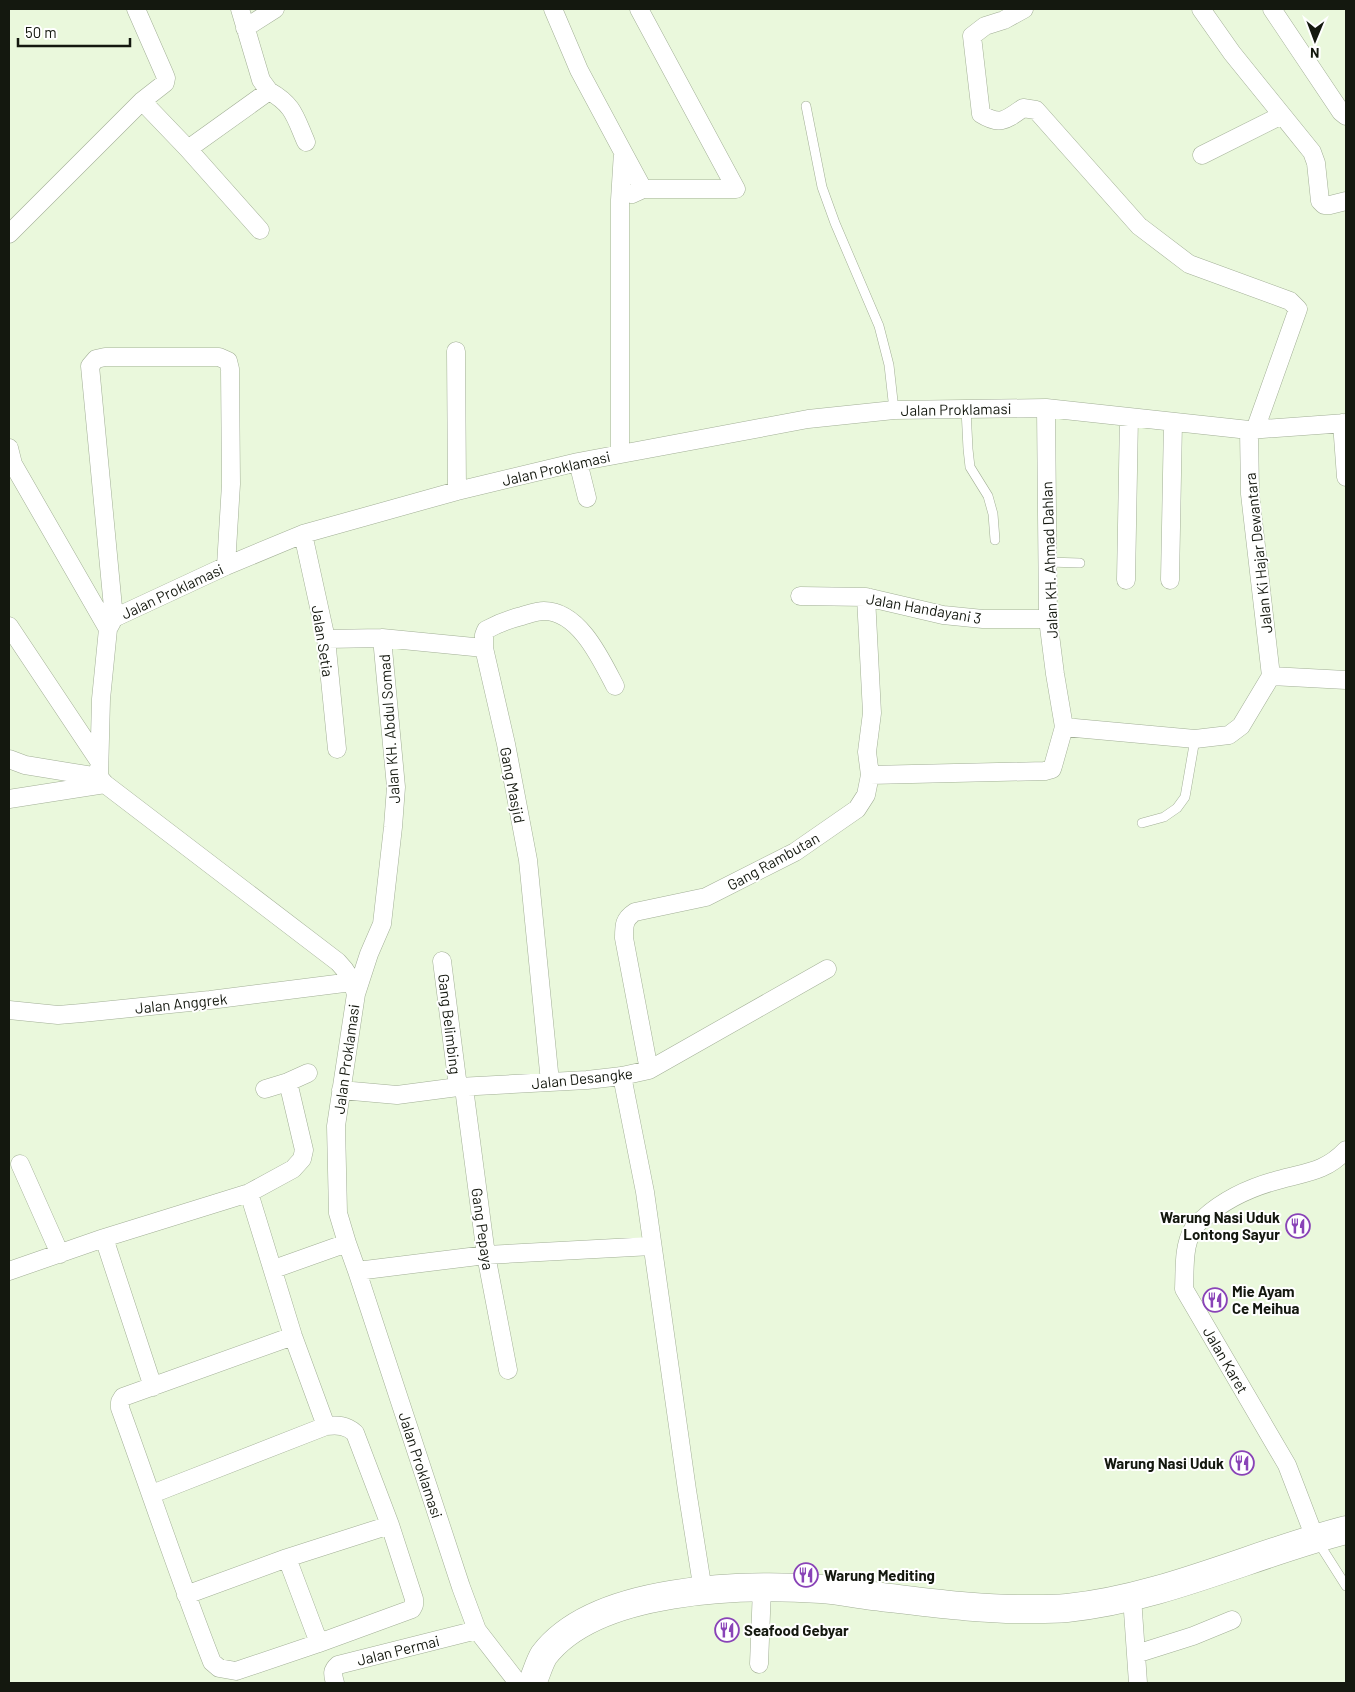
<svg xmlns="http://www.w3.org/2000/svg" width="1355" height="1692" viewBox="0 0 1355 1692" font-family="Barlow,sans-serif">
<style>
.lines{fill:none;stroke-linecap:round;stroke-linejoin:round}
.service-casing{stroke:#a2af96;stroke-width:10}
.minor-casing{stroke:#a2af96;stroke-width:19}
.trunk-casing{stroke:#a2af96;stroke-width:29}
.service{stroke:#fff;stroke-width:9}
.minor{stroke:#fff;stroke-width:18}
.trunk{stroke:#fff;stroke-width:28}
.labels{text-anchor:middle;dominant-baseline:central;stroke-width:4;stroke-linejoin:round;paint-order:stroke}
.street-label{font-size:15px;fill:#14180f;stroke:#fff}
.poi-label{font-size:15px;font-weight:bold;fill:#14180f;stroke:#fff;text-anchor:start}
</style>
<rect width="100%" height="100%" fill="#eaf8dc"/>
<g class="lines">
<g class="service-casing">
<path id="service" d="M806,106L822,187L835,223L879,326L889,365L894,410
M966,409L968,449L970,467L988,496L993,514L995,540
M1048,562L1080,563
M1142,823L1164,817L1177,808L1185,797L1195,739
M1318,1542L1346,1586"/>
</g>
<g class="minor-casing">
<path id="minor" d="M553,9L579,70L623,152L620,200V453
M639,9L736,189H643
M1024,9L1004,20L985,26L972,36L981,114C1000,126 1006,120 1023,108L1036,110L1139,226L1189,264L1290,301L1298,309L1255,430
M1201,9L1232,53L1312,152L1316,163L1320,201L1324,205H1330L1346,201
M1272,9L1341,112L1346,116
M245,28L275,9
M269,91C294,105 295,117 306,142
M142,101L188,149L269,91L261,80L240,9
M188,149L260,230
M623,152L643,189L632,194
M1202,155L1282,115
M9,234L142,101L165,83L166,78L164,73L136,9
M456,351L457,491
M1046,408L1048,619L1055,674L1064,727L1195,739L1229,735L1241,726L1271,676L1346,680
M1342,423L1346,477
M1249,430L1250,494L1271,676
M9,448L13,464L108,629
M578,462L587,498
M303,534L326,639L337,749
M1126,580L1129,417
M1170,580L1173,422
M800,596L866,597L943,615L983,619H1048
M114,618L90,366L96,359L105,357H219L228,361L230,369L231,484L226,566
M9,626L99,761
M326,639L382,638L484,648L506,744L528,860L550,1082
M484,648V635L486,630C497,624 510,619 522,616C529,614 537,611 544,611C579,611 601,659 615,686
M9,759L25,765L99,777
M870,775L1045,771L1052,769L1053,766L1064,727
M9,799L105,784
M442,961L458,1087
M356,994L369,954L382,924L393,827L396,787L382,638
M9,1010L58,1015L82,1013L210,1000L352,982
M649,1070L624,938C624,925 624,919 635,912L706,897L795,852L857,809L866,795L870,775L867,752L872,713L866,597
M622,1076L645,1192L687,1490L703,1591
M464,1088L486,1255L508,1370
M265,1089L288,1082L308,1073
M341,1090L397,1095L458,1087L587,1080L622,1076L649,1070L827,969
M20,1164L60,1254
M249,1193L293,1336L326,1426
M104,1238L153,1387
M274,1269L347,1243
M9,1271L104,1238L249,1193L293,1169L302,1159L304,1150L288,1082
M357,1271L486,1255L652,1246
M152,1494L326,1426C338,1425 346,1425 355,1433L390,1525L414,1599V1605L412,1609L319,1643L236,1671L219,1668L212,1662C179,1578 151,1493 120,1408V1402L123,1397L293,1336
M1315,1538L1287,1465L1184,1289C1185,1269 1183,1247 1193,1229C1195,1225 1200,1221 1204,1218C1225,1199 1254,1186 1282,1179C1308,1172 1326,1171 1346,1150
M287,1558L319,1643
M186,1595L287,1558L390,1525
M1132,1597L1138,1683
M1136,1654L1193,1636L1232,1620
M759,1664L762,1588
M335,1683C333,1675 331,1671 338,1665L477,1630
M518,1683L477,1630L461,1587L357,1271L347,1243L338,1213L336,1126L356,994C352,981 348,972 338,962L105,784L99,777L101,699L108,629L114,618L226,566L303,534L457,491L578,462L808,419L894,410L1046,408L1249,430L1346,423"/>
</g>
<g class="trunk-casing">
<path id="trunk" d="M532,1683C536,1675 539,1663 544,1655C596,1587 742,1584 821,1589C839,1590 856,1594 873,1596C926,1602 979,1610 1033,1609C1044,1609 1056,1609 1067,1608C1164,1598 1253,1554 1346,1530"/>
</g>
<use href="#service" class="service"/>
<use href="#minor" class="minor"/>
<use href="#trunk" class="trunk"/>
</g>
<defs>
<g id="restaurant-ring" transform="scale(1.25)"><circle r="9.5" fill="#fff" stroke="#8943b7" stroke-width="1.5"/><path d="M-5-6h1v4h1v-4h1v4h1v-4h1v5L-1.5 .5V6h-2V.5L-5-1ZM5-6V6H3V1.5H1.5Q1.5-4 5-6Z" fill="#8943b7"/></g>
</defs>
<g fill-rule="evenodd">
<use href="#restaurant-ring" x="1298" y="1226"/>
<use href="#restaurant-ring" x="1215" y="1300"/>
<use href="#restaurant-ring" x="1242" y="1463"/>
<use href="#restaurant-ring" x="806" y="1575"/>
<use href="#restaurant-ring" x="727" y="1630"/>
</g>
<g class="labels">
<g class="street-label">
<text transform="translate(956 409) rotate(-1)">Jalan Proklamasi</text>
<text transform="translate(556 468) rotate(-13)">Jalan Proklamasi</text>
<text transform="translate(1258 553) rotate(-96)">Jalan Ki Hajar Dewantara</text>
<text transform="translate(1049 560) rotate(-92)">Jalan KH. Ahmad Dahlan</text>
<text transform="translate(172 591) rotate(-25)">Jalan Proklamasi</text>
<text transform="translate(924 608) rotate(10)">Jalan Handayani 3</text>
<text transform="translate(323 641) rotate(81)">Jalan Setia</text>
<text transform="translate(389 729) rotate(-94)">Jalan KH. Abdul Somad</text>
<text transform="translate(513 785) rotate(79)">Gang Masjid</text>
<text transform="translate(773 861) rotate(-29)">Gang Rambutan</text>
<text transform="translate(181 1003) rotate(-6)">Jalan Anggrek</text>
<text transform="translate(450 1024) rotate(83)">Gang Belimbing</text>
<text transform="translate(346 1059) rotate(-82)">Jalan Proklamasi</text>
<text transform="translate(582 1078) rotate(-6)">Jalan Desangke</text>
<text transform="translate(483 1229) rotate(82)">Gang Pepaya</text>
<text transform="translate(1226 1360) rotate(60)">Jalan Karet</text>
<text transform="translate(421 1465) rotate(72)">Jalan Proklamasi</text>
<text transform="translate(398 1650) rotate(-14)">Jalan Permai</text>
</g>
<g class="poi-label">
<text x="1280" y="1217" text-anchor="end">Warung Nasi Uduk<tspan x="1280" dy="17">Lontong Sayur</tspan></text>
<text x="1232" y="1291">Mie Ayam<tspan x="1232" dy="17">Ce Meihua</tspan></text>
<text x="1224" y="1463" text-anchor="end">Warung Nasi Uduk</text>
<text x="824" y="1575">Warung Mediting</text>
<text x="744" y="1630">Seafood Gebyar</text>
</g>
</g>
<rect width="1355" height="1692" fill="none" stroke="#14180f" stroke-width="20"/>
<g transform="translate(1315 40) rotate(181)" stroke="#ffffff" stroke-width="4" paint-order="stroke">
<path d="M0-4L9 19L0 12L-9 19Z" fill="#14180f"/>
<text y="-8" font-size="14" font-weight="bold" text-anchor="middle" fill="#14180f">N</text>
</g>
<path d="M18 38v8h112v-8" fill="none" stroke="#14180f" stroke-width="2.5"/>
<text x="25" y="38" font-size="15" fill="#14180f" stroke="#ffffff" stroke-width="4" paint-order="stroke">50 m</text>
</svg>
